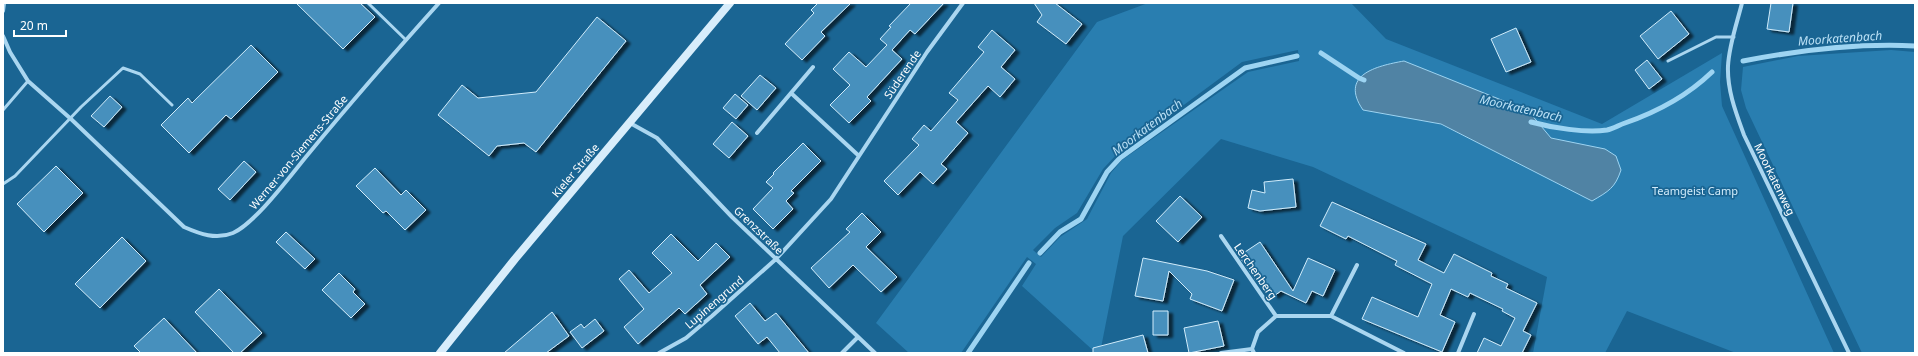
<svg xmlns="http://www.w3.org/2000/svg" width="1918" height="356" viewBox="0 0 1918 356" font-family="'Noto Sans',sans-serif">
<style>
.green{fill:#297eb0;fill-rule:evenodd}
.water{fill:#5083a4;stroke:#9dd4f2}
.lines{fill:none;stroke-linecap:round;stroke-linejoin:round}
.stream{stroke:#9dd4f2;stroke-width:5}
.building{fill:#4690bd;stroke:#d1ecfb;filter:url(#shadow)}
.lane{stroke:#aad6f0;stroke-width:3}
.street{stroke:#aad6f0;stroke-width:4}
.secondary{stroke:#d8edfb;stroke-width:8}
.labels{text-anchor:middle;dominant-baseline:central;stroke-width:3.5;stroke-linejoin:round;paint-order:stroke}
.street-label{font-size:11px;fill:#fff;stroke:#1a6593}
.park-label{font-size:11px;fill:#d1ecfb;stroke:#1a6593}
.water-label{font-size:12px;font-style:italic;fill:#bbe1f6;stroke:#1a6593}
</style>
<defs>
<filter id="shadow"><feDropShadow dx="4.5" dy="2.5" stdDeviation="1" flood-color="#0009"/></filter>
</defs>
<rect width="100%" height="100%" fill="#1a6593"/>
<path class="green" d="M1148,3H1351L1386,39L1602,124L1722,53L1720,82L1722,106L1834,353H1736L1627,311L1605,353H1533L1547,277L1313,167L1221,139L1123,236L1100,353H1096L1022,286L1036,264L1027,257L961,353H909L876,323L1097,22ZM1298,50L1299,61L1248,72L1122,160L1111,173L1087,219L1060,237L1041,257L1033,250L1055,228L1077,213L1103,169L1116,155L1242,62ZM1404,61L1531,114L1551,138L1592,200L1440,124L1416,118Z
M1891,50L1915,52V353H1862L1746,108L1741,90L1743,67L1798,56Z"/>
<path class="water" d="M1404,61L1519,107L1531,114L1551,138L1605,149L1616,156L1621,170C1615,188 1609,191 1592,201L1441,124L1363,110C1339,75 1376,66 1404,61Z"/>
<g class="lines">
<path class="stream" d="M1321,53L1359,78L1364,80
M1743,61C1800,50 1857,43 1915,46
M1531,122C1553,128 1585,133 1607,130C1613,129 1619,125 1625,123C1657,112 1687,96 1712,72
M1040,253L1060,232L1081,219L1107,172L1120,158L1245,68L1297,56
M968,353L1029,263"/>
</g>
<path class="building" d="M296,3H360L375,17L343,49Z
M818,3H851L821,32L825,36L802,60L785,44L814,13L811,10Z
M911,3H944L915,34L910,30L892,50L902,59L867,97L871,101L849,123L830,105L850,85L833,69L849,52L866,67L887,45L880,39L891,27L889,26Z
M1034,3H1055L1082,24L1066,44L1037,22L1042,15Z
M1771,3H1793L1789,32L1767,29Z
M1671,11L1689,34L1658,59L1640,36Z
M597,17L626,41L536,152L524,143L497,146L489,156L438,115L462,85L478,98L536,92Z
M1516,28L1531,62L1506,72L1491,39Z
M992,30L1015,50L1001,67L1015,79L1000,97L988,86L956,122L968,133L941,164L947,169L933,184L920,172L898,195L884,181L919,145L912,139L924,125L931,131L958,100L949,93L984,52L978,47Z
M251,45L278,72L231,119L226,115L189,153L161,125L188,98L192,103Z
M1647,60L1662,79L1649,89L1635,70Z
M760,75L776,88L757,110L741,96Z
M735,94L748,105L736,119L723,108Z
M110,96L122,107L104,127L91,116Z
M732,122L748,136L729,158L713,144Z
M803,143L821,161L791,191L794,193L786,201L793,209L773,229L753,209L773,188L766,182L774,174L773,173Z
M244,161L256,172L230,200L218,189Z
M56,166L83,193L44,232L17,204Z
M375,168L401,195L406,190L426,210L405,230L386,211L383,213L356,186Z
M1293,179L1296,207L1260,211L1248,208L1252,190L1265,193L1264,182Z
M1180,196L1202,217L1178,242L1156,221Z
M1332,202L1426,244L1418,260L1444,273L1454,254L1492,273L1491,276L1508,284L1506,288L1537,303L1523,331L1531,335L1522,353H1477L1484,338L1501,346L1515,318L1502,311L1503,309L1470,293L1468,297L1451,289L1440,315L1455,322L1442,352L1362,319L1372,297L1418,317L1432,284L1395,265L1397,261L1348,236L1346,239L1320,226Z
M862,213L881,232L866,247L897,277L881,292L853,265L829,288L811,268L850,232L846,229Z
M286,232L315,259L305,269L276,242Z
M671,234L698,261L716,243L730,257L700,285L707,294L685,314L679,308L638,344L624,327L644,309L619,279L629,270L649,293L672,273L652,253Z
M122,237L146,261L100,308L75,284Z
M1260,242L1293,291L1308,258L1335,270L1323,296L1312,291L1306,303L1281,291L1274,296L1262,279L1257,282L1239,256Z
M1143,258L1207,271L1234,280L1222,311L1190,299L1192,294L1169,271L1163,301L1135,296Z
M339,273L355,289L353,292L365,304L351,318L322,290Z
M219,289L262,333L240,353H234L195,312Z
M750,303L765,321L776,313L809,353H780L767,337L758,344L735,316Z
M1153,311H1168V335H1153Z
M552,312L569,336L546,353H504Z
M164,318L197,353H141L134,346Z
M595,319L604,331L582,348L570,332L581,324L584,328Z
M1218,321L1224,346L1189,353L1184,328Z
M1143,335L1148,353H1093V348Z"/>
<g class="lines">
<path class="lane" d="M368,3L406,40
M1668,61L1716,37H1734
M3,110L28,81
M3,184L15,176L81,107L123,68L140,74L172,105"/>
<path class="street" d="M1742,3C1737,23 1729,45 1728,66C1727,90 1736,113 1744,135L1849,353
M3,11L4,3
M3,36L10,52L28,81L71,119L184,227C200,234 216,240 233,233C256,223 293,172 310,152C352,101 395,52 439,3
M791,93L859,156
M630,123L657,138L732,217L875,353
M757,133L813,67
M1221,236L1276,316
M1331,316L1357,265
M659,353L686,338L712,316L776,259L831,199L927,52L963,3
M842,353L858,337
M1221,353L1252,349
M1254,353L1252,349L1258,332L1276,316H1331L1404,353
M1458,353L1474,314"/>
<path class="secondary" d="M440,353L515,259L730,3"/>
</g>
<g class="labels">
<g class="street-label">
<text transform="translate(902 74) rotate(-56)">Süderende</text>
<text transform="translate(298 152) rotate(-50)">Werner-von-Siemens-Straße</text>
<text transform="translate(575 170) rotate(-50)">Kieler Straße</text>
<text transform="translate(1775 179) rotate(64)">Moorkatenweg</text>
<text transform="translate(759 230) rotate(44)">Grenzstraße</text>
<text transform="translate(1256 271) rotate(55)">Lerchenberg</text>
<text transform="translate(714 302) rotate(-41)">Lupinengrund</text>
</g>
<g class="park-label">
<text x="1695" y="190">Teamgeist Camp</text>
</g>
<g class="water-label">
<text transform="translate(1840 38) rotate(-4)">Moorkatenbach</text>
<text transform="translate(1521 108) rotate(13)">Moorkatenbach</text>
<text transform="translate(1147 127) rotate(-37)">Moorkatenbach</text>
</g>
</g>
<rect width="1918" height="356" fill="none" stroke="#ffffff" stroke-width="8"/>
<path d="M14 30v6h52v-6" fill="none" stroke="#ffffff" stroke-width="2"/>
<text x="20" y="30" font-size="12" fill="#ffffff" stroke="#1a6593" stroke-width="3" paint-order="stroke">20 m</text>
</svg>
